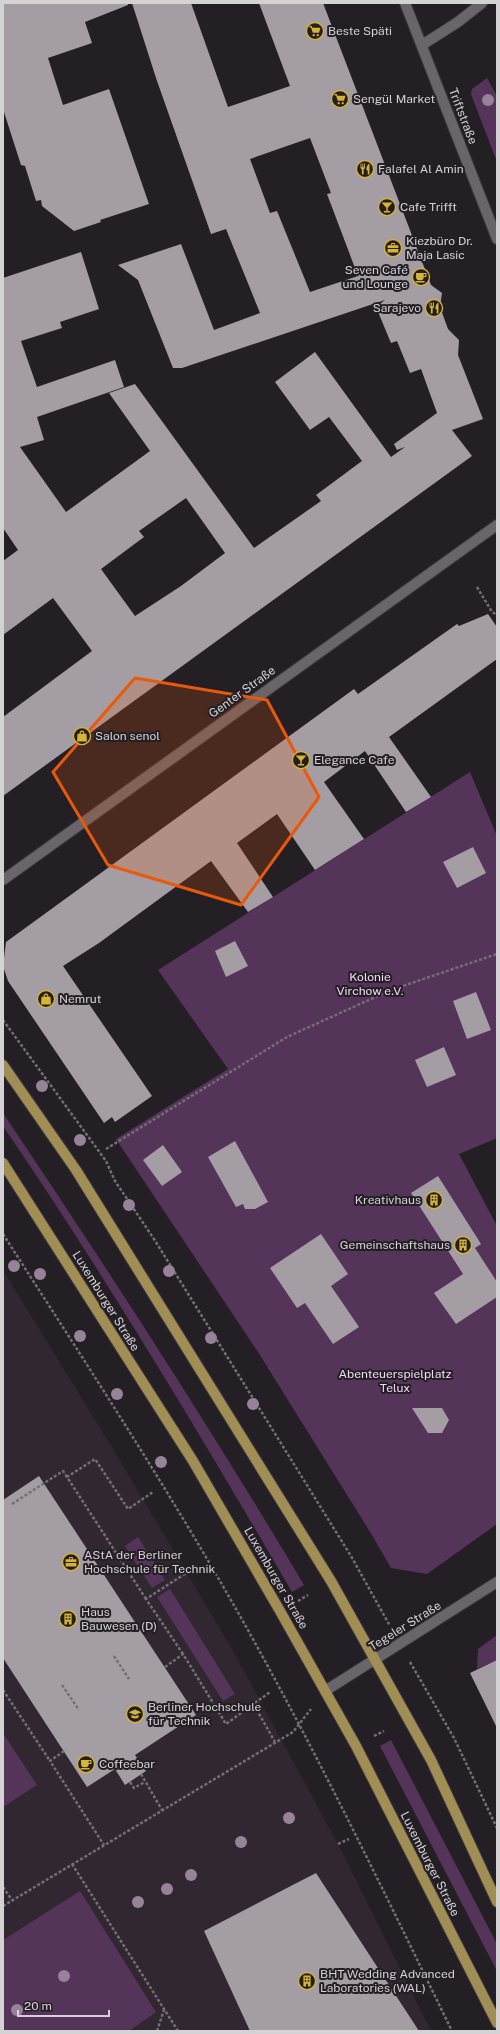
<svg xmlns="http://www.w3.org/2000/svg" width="500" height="2034" viewBox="0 0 500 2034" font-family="'Public Sans',sans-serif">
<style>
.built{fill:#302731}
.green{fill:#553459}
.building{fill:#a49da4;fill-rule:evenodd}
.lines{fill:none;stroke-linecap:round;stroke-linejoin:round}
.minor-casing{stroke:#3d393e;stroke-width:12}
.major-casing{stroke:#3d393e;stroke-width:12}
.path{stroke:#736f74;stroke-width:2.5;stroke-dasharray:3 2;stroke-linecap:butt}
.minor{stroke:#6a646b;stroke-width:10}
.major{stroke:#a18e54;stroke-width:10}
.tree{fill:#978399}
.marked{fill:#e8590c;fill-opacity:0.2;stroke:#e8590c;stroke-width:3;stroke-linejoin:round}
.labels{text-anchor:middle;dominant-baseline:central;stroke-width:4;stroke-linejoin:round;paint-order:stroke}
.poi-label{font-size:12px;fill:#d5d2d6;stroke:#241f25;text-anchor:start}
.street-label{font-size:12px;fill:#d5d2d6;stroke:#241f25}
.park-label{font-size:12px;fill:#f5d5f8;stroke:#241f25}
</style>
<rect width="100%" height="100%" fill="#241f25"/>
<path class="built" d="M3,1270L119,1459L232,1649L338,1844L431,2031H3Z"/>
<path class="green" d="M487,78L497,96V162L471,94L472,89Z
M470,772L497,836V1138L459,1154L497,1226V1524L427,1574L391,1568L372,1535L258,1352L116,1139L228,1069L158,970Z
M3,1113C107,1268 209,1425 304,1585L292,1592C200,1434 106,1277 3,1126Z
M138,1537L165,1580L152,1588L125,1546Z
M170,1589L235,1694L223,1701L157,1597Z
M497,1635V1660L477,1669L478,1649Z
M3,1733L37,1785L3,1807Z
M391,1740L497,1944V1971L380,1746Z
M80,1891L156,2012L129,2031H3V1940Z"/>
<path class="building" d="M3,3H128V5L85,22L92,43L48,58L63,105L109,89L149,204L100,220L101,222L74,231L42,206L41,200L36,201L25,166L21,165L3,109Z
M132,3H191L228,107L290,86L259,3H323L431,285L442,293L440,307L448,329L459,340L458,355L483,419L452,430L472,456L3,796V717L92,651L53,598L3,635V561L18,550L3,528V278L81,252L99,309L60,322L62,328L21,341L37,387L115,360L124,387L37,417L44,440L20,447L66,512L150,451L109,393L135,384L254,548L321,501L316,495L362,461L329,417L310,430L275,382L315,352L391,457L405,447L397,450L394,444L437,413L421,369L410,373L397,341L391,343L376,307L385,300L182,368H173L138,280L118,265L181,244L214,330L260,313L226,229L211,234L156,78ZM310,138L331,193L327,194L358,276L310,292L277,211L270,213L250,159ZM186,498L225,553L181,586L135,616L101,569L144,537L139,531Z
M488,614L497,627V659L389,737L431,797L406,812L365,751L324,782L364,839L315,870L277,814L237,843L273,897L248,912L211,861L99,943L63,966L152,1096L115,1122L112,1117L104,1123L8,981L3,966L6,942L354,689L358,694L457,624L459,626Z
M473,847L486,873L457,888L443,862Z
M235,941L248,966L226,977L215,951Z
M476,992L491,1030L467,1039L453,1001Z
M444,1047L456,1075L427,1087L415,1060Z
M235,1141L268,1202L255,1209H245L243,1204L236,1207L208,1157Z
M163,1145L182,1172L162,1186L143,1160Z
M438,1176L481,1244L475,1248L497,1282V1297L456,1324L434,1293L463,1274L411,1193Z
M321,1234L348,1274L331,1286L359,1327L333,1344L305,1303L297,1308L270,1268Z
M412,1408H442L449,1420L442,1433H428Z
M39,1476L196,1715L135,1755L146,1771L125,1785L115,1769L87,1787L3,1658V1500Z
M497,1660V1728L470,1673Z
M316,1873L419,2031H250L204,1931Z"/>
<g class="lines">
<g class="minor-casing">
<path id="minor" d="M405,3L497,239
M422,45L458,22L482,3
M3,880L497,525
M325,1691L497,1582"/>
</g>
<g class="major-casing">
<path id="major" d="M3,1065L76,1170L331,1581L431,1760L497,1902
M3,1163L193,1461L280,1611L356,1746L497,2023"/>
</g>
<path class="path" d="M477,587L492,612L497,615
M3,1020L106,1161L115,1181L154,1239L351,1556L390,1626
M106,1149L287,1037L391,990L497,954
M3,1234C89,1368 177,1502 254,1641C325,1769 388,1900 452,2031
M12,1504L63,1471L67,1477
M146,1599L67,1477L95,1459L128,1509L153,1492
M298,1601L308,1595
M183,1654L146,1599L197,1566
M114,1656L129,1679
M410,1662L454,1738L497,1828
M165,1667L183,1654L226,1724L270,1692
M62,1685L79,1710
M3,1690L50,1761
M254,1705L275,1742
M374,1736L384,1731
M64,1751L50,1761L104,1845
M141,1774L162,1810
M130,1782L134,1788L145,1782
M338,1844L349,1839
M72,1864L178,2031
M3,1887L12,1900
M3,1906L293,1732L311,1709
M157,2031L164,2010"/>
<use href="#minor" class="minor"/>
<use href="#major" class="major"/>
</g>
<g class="tree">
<circle cx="488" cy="100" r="6"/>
<circle cx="42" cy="1086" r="6"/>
<circle cx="80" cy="1140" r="6"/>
<circle cx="129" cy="1205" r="6"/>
<circle cx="14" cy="1266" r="6"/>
<circle cx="169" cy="1271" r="6"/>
<circle cx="40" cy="1274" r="6"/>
<circle cx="80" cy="1336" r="6"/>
<circle cx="211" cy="1338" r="6"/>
<circle cx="117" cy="1394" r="6"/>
<circle cx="253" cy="1404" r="6"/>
<circle cx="161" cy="1462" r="6"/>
<circle cx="289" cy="1818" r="6"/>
<circle cx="241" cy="1842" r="6"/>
<circle cx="191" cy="1875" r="6"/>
<circle cx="167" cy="1889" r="6"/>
<circle cx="138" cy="1902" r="6"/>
<circle cx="64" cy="1976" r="6"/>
<circle cx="17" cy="2010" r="6"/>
</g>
<path class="marked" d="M135,678L267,700L319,797L241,905L108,865L53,772Z"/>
<defs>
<g id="supermarket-ring" transform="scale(0.9)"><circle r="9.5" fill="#241f25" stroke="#d7b534" stroke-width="1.5"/><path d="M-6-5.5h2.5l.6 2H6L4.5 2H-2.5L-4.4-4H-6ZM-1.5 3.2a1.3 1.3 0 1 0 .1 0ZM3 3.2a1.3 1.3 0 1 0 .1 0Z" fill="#d7b534"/></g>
<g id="restaurant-ring" transform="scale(0.9)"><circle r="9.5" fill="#241f25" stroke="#d7b534" stroke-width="1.5"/><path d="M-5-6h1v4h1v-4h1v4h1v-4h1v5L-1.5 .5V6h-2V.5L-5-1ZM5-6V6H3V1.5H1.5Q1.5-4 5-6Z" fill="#d7b534"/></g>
<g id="bar-ring" transform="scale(0.9)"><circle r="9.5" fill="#241f25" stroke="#d7b534" stroke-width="1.5"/><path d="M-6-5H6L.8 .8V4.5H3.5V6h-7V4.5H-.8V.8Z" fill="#d7b534"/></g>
<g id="office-ring" transform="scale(0.9)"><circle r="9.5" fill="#241f25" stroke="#d7b534" stroke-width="1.5"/><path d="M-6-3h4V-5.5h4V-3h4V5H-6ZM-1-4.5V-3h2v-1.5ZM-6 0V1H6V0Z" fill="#d7b534"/></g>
<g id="cafe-ring" transform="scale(0.9)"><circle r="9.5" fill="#241f25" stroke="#d7b534" stroke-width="1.5"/><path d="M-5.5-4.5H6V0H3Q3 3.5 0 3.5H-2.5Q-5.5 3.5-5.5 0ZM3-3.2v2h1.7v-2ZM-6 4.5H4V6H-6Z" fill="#d7b534"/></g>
<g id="shop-ring" transform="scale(0.9)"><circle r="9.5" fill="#241f25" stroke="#d7b534" stroke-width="1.5"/><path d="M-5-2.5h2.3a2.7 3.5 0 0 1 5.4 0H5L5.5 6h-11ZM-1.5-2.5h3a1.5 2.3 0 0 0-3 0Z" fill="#d7b534"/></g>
<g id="building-ring" transform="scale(0.9)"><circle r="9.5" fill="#241f25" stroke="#d7b534" stroke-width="1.5"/><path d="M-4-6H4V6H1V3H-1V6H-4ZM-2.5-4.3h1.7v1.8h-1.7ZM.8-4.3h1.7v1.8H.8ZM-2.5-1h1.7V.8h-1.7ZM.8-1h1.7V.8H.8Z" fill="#d7b534"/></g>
<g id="university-ring" transform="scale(0.9)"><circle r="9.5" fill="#241f25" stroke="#d7b534" stroke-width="1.5"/><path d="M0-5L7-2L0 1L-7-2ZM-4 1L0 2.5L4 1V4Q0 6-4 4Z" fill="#d7b534"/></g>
</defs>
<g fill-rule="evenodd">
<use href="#supermarket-ring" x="315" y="31"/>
<use href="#supermarket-ring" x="340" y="99"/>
<use href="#restaurant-ring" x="365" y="169"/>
<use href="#bar-ring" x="387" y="207"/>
<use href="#office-ring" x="393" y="248"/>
<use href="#cafe-ring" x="421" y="277"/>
<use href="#restaurant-ring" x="434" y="308"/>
<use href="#shop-ring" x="82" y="736"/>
<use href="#bar-ring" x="301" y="760"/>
<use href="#shop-ring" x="46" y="999"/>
<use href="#building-ring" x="434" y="1200"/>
<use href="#building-ring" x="463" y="1245"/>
<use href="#office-ring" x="71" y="1562"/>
<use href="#building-ring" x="68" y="1619"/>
<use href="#university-ring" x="135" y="1714"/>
<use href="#cafe-ring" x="86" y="1764"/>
<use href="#building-ring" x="307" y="1981"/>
</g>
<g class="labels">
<g class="poi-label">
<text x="328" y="31">Beste Späti</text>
<text x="353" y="99">Sengül Market</text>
<text x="378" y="169">Falafel Al Amin</text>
<text x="400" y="207">Cafe Trifft</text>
<text x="406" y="241">Kiezbüro Dr.<tspan x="406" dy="14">Maja Lasic</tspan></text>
<text x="408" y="270" text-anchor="end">Seven Café<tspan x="408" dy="14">und Lounge</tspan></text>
<text x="421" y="308" text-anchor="end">Sarajevo</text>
<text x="95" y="736">Salon senol</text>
<text x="314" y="760">Elegance Cafe</text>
<text x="59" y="999">Nemrut</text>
<text x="421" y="1200" text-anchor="end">Kreativhaus</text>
<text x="450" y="1245" text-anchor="end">Gemeinschaftshaus</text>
<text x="84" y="1555">AStA der Berliner<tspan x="84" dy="14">Hochschule für Technik</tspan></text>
<text x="81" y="1612">Haus<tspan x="81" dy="14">Bauwesen (D)</tspan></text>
<text x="148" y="1707">Berliner Hochschule<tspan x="148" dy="14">für Technik</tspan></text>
<text x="99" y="1764">Coffeebar</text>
<text x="320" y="1974">BHT Wedding Advanced<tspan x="320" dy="14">Laboratories (WAL)</tspan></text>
</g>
<g class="street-label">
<text transform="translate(463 116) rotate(69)">Triftstraße</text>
<text transform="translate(242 692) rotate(-36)">Genter Straße</text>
<text transform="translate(106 1301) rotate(58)">Luxemburger Straße</text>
<text transform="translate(276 1578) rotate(60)">Luxemburger Straße</text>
<text transform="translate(405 1626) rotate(-32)">Tegeler Straße</text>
<text transform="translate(430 1864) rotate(63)">Luxemburger Straße</text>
</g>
<g class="park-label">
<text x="370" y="977">Kolonie<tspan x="370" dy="14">Virchow e.V.</tspan></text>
<text x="395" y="1374">Abenteuerspielplatz<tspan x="395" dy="14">Telux</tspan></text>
</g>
</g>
<rect width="500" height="2034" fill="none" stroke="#d5d2d6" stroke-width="8"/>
<path d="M18 2010v6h91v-6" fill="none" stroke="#d5d2d6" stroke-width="2"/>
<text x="24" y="2010" font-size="12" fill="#d5d2d6" stroke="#241f25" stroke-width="3" paint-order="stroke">20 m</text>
</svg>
